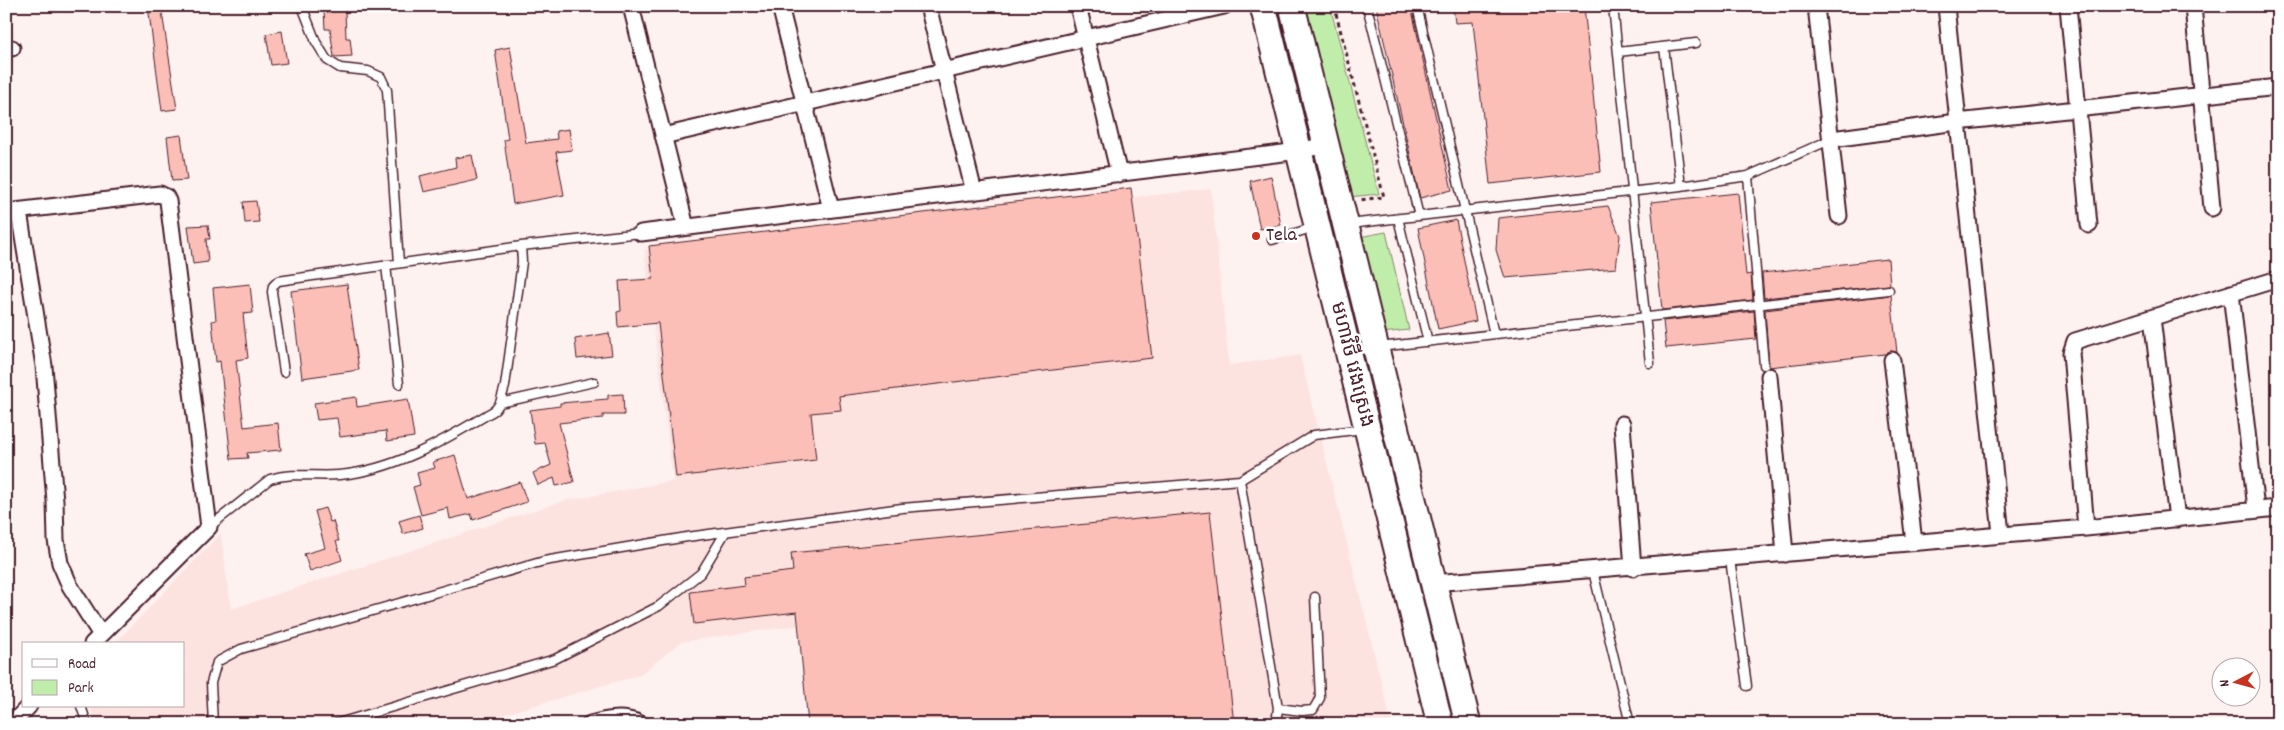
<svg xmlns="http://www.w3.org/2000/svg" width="2284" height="730" viewBox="0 0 2284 730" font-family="Dekko,'Noto Sans Khmer',sans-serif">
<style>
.built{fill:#fde3e0}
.green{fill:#c0edaa;stroke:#85866a}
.building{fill:#fbbfb7;stroke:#4a1f2b}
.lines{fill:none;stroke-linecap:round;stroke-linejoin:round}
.lane-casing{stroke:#4a1f2b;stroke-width:11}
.street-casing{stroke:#4a1f2b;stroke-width:19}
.primary-casing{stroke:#4a1f2b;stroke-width:29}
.path{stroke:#4a1f2b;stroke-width:3;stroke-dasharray:4 4;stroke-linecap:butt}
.lane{stroke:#fff;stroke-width:8}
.street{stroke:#fff;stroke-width:15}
.primary{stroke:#fff;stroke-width:25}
.poi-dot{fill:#c8321e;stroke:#fff;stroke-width:2}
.labels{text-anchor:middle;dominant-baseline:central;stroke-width:5;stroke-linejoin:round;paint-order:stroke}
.poi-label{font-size:20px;fill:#4a1f2b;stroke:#fff;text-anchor:start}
.street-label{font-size:20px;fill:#4a1f2b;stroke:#fff}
</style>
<rect width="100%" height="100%" fill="#fef2f1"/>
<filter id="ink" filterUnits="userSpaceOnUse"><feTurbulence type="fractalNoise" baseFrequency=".02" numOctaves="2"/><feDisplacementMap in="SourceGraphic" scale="10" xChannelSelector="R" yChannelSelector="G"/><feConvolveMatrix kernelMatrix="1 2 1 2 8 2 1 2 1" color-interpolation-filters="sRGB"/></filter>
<g filter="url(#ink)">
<path class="built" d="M1211,189L1229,365L1300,355L1392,724H815L803,625L681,642L640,675L487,719L480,724H97L89,706H184V644H114L221,533L231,609L563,501L673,481L644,249Z"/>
<path class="green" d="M1301,6H1330L1379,194L1348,197Z
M1386,232L1409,330L1382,333L1359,237Z"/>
<path class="building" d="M148,6H161L177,109L162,111Z
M1376,6H1411L1452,190L1420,198Z
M1453,6H1584L1601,172L1490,184L1473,22L1455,23Z
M324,10H345L346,38H350L352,56L334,57L330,29H325Z
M282,31L287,63L271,65L266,34Z
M510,47L526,143L557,139L556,131L569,129L572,150L556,152L564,195L513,204L504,140L508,139L495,50Z
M181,135L187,180L172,181L167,137Z
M472,155L477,180L424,192L420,176L456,167L455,158Z
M1271,176L1281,225L1260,229L1250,181Z
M1131,188L1152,358L839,396L841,410L811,413L816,460L676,477L658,323L618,327L617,312L621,311L619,281L653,279L649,246Z
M1738,193L1746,275L1751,274L1753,300L1662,310L1651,202Z
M256,201L259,222L245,223L243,202Z
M1608,206L1620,236L1616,268L1505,278L1496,250L1498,218Z
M1456,220L1476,321L1438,329L1418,228Z
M208,225L210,239H206L208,262L193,264L188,226Z
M1888,259L1890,285L1764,298L1762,273Z
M250,284L253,313L243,314L248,358L236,360L244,427L278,423L281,450L247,453L248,458L231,459L220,361L216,362L212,321L216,320L213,288Z
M347,284L359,370L302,378L291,291Z
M1891,295L1897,353L1891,351L1885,354L1769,367L1765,310Z
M1754,311L1756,339L1666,348L1663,321Z
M609,333L612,355L577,359L575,339Z
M623,394L624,415H603V418L559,423L574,482L556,486L554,478L538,485L533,473L551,465L545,443L535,444L530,410L560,406V403L608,399V395Z
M356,397L357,407L408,399L414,437L387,441L386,431L340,437L337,418L317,420L314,403Z
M455,455L468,499L520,482L527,502L473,520L471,514L450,519L448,508L421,515L413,487L420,485L417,473L435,468L433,462Z
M325,508L330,522L333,521L339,541H336L342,560L310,571L304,554L325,548L315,511Z
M1210,512L1234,724H808L797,612L694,624L690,592L745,585L744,577L793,571L791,553Z
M419,515L423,528L403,534L399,521Z"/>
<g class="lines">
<g class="lane-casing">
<path id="lane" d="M302,6L316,42L327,60L340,68L368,71L381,77L387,90L399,263
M1367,6L1419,216
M1417,6L1494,334
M1613,6L1650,363
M1664,47L1681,186
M1618,52L1696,43
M1748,176L1764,365
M1398,218L1428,342
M1349,224L1681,186L1748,176L1832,139
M1272,240L1315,227
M386,265L399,384
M1379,347L1889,290
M284,372L272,292L273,286L278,281L521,246L641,233
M500,403L594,382
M1240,480L1278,708L1276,724
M209,527L270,479C293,472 316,477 339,475C397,470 446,439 495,410L500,403L505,386L522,262L521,246
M1730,559L1747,686
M1593,571L1630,724
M81,706L87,724
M1278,708L1302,711L1313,710L1320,698L1315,597
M213,724L211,683L217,662L241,649L544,561L687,537L902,508L1240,480L1314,435L1363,429
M335,724L555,659L659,606L701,573L725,533"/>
</g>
<g class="street-casing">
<path id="street" d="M631,6L686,227
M780,6L831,209
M928,6L974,192
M1078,6L1119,174
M1816,6L1839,216
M1946,6L2001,534
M2068,6L2089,225
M2193,6L2212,208
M6,47L12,48
M663,136L1224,6
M1832,139L1957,122L2278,87
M6,212L160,194L166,197L168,201L209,527L92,644
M19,212L44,366L55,501L56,540L60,563L70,586L101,635
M641,233L1299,151L1325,145
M2231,293L2256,509
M2152,318L2177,519
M1892,360L1914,542
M1769,376L1785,554
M1622,424L1633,568
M2086,528L2071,353L2075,341L2278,279
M1433,583L2086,528L2278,508
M12,724L29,706
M590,724C607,719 624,716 641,724"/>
</g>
<g class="primary-casing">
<path id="primary" d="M1263,6L1440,724
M1292,6L1468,724"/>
</g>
<path class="path" d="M1334,6L1384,197L1360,200"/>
<use href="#lane" class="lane"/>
<use href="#street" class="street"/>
<use href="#primary" class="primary"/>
</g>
</g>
<circle class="poi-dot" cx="1256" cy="236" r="5"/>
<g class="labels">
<g class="poi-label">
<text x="1266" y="236">Tela</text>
</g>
<g class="street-label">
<text transform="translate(1351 365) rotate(76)">មហាវិថី វេងស្រេង</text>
</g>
</g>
<rect width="2284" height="730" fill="none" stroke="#fff" stroke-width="25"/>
<rect x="12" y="12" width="2259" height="705" fill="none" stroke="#4a1f2b" stroke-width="2" filter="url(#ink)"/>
<rect x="22" y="642" width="162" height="65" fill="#ffffff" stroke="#b7a5aa"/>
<rect x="32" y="659" width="25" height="8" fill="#ffffff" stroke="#b7a5aa"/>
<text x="68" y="668" font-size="15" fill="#4a1f2b">Road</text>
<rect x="32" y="680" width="25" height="15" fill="#c0edaa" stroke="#b7a5aa"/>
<text x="68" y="692" font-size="15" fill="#4a1f2b">Park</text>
<g transform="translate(2236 682) rotate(264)"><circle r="24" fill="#ffffff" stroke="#b7a5aa"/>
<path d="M0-4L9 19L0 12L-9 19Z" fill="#c8321e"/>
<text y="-8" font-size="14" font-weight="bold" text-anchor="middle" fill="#4a1f2b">N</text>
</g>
</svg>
